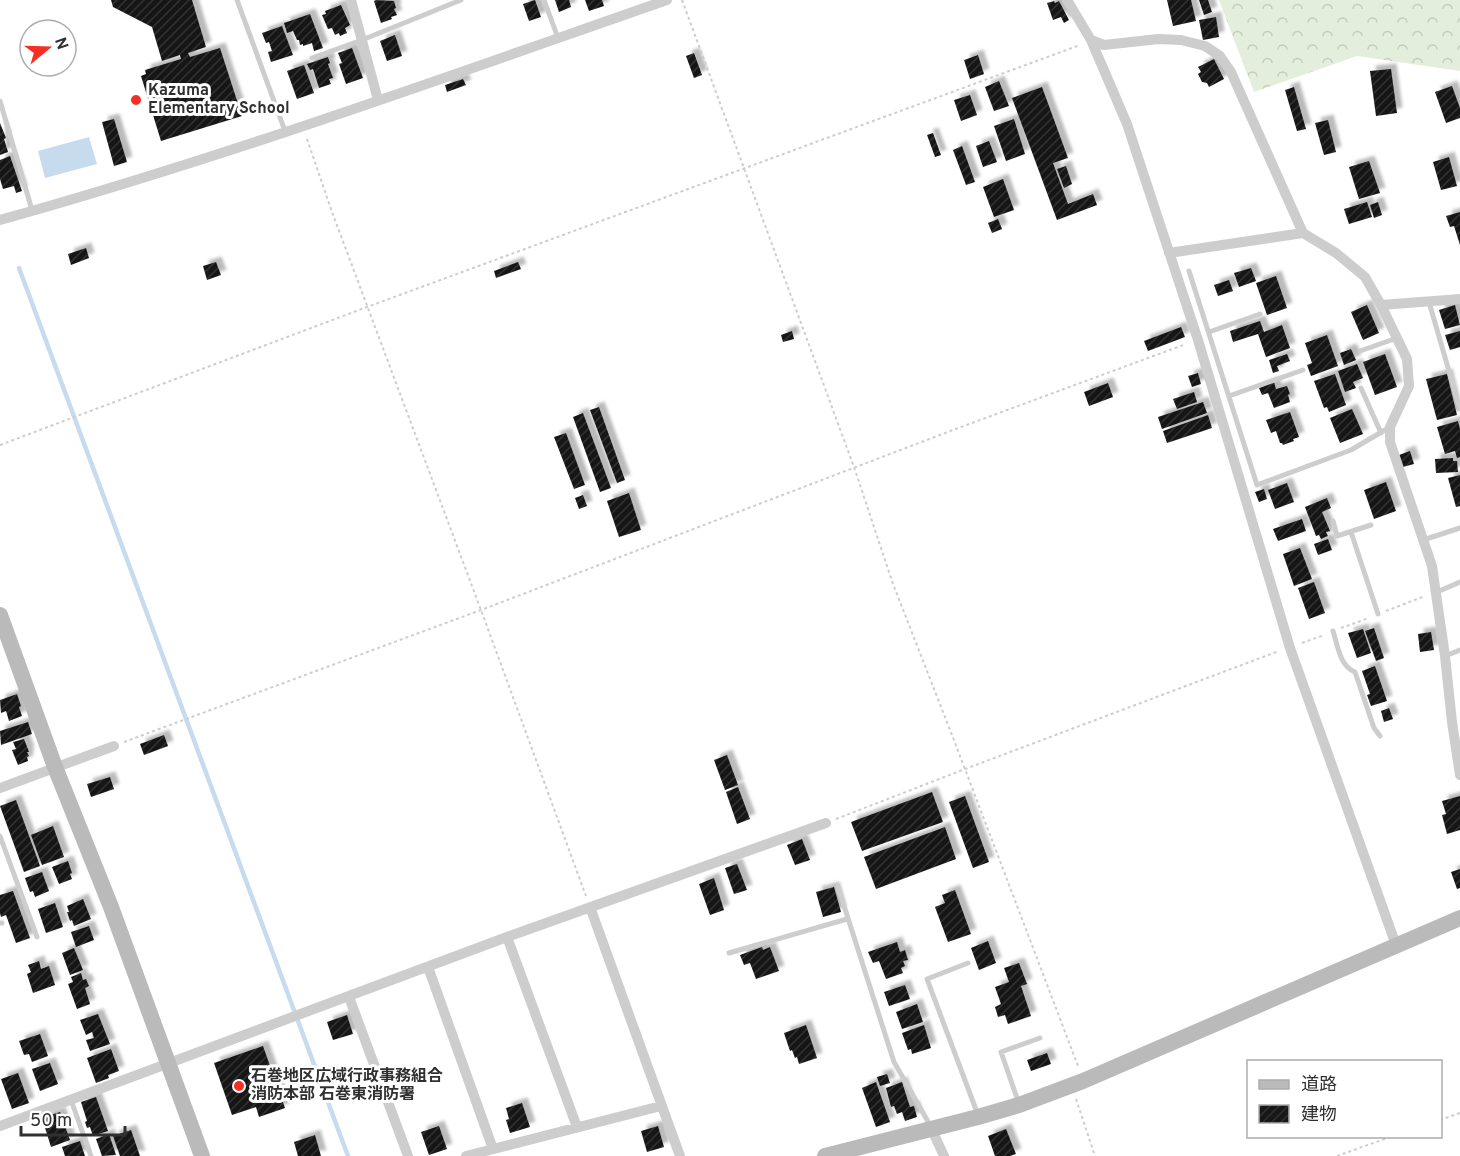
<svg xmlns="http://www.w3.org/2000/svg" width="1460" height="1156" viewBox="0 0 1460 1156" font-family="Overpass,'Noto Sans JP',sans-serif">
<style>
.forest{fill:url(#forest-crowns)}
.water{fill:#c7dbef}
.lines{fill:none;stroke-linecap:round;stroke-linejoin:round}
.stream{stroke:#c7dbef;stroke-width:4.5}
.building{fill:url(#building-hatch);filter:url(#shadow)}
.path{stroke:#cdcdcd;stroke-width:2;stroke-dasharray:3 3;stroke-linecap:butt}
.lane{stroke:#cdcdcd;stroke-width:5}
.street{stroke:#cdcdcd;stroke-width:10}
.secondary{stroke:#bababa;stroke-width:16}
.poi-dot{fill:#f62e23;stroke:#fff;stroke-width:2}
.labels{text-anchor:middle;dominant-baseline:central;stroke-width:6;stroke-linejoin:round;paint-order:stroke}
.poi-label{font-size:16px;font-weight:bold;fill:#303030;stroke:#fff;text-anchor:start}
</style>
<defs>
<pattern id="forest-crowns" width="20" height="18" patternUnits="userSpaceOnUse" patternTransform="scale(1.5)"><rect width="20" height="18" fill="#e4eedd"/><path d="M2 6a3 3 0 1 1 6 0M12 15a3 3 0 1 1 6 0" fill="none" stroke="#c4ccbe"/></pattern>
<pattern id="building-hatch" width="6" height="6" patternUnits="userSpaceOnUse" patternTransform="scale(1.5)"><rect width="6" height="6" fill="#171717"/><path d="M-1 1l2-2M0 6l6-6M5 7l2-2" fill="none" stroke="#303030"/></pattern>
<filter id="shadow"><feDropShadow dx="5.5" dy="-5.5" stdDeviation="1.5" flood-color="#0004"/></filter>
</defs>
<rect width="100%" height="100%" fill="#fff"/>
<path class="forest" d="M1219,0H1460V71L1357,56L1254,92Z"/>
<path class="water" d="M89,137L97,164L45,178L38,151Z"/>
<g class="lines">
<path class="stream" d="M19,268L348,1156"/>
</g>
<path class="building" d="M111,0H192L206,47L188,53L190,57L220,48L242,116L161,141L141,76L146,74L145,70L181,59L180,55L162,61L152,27L113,7Z
M376,0L394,1L396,8L394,9L397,15L391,17L392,19L381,23L374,1Z
M535,0L541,17L529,21L523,4Z
M555,0H569L571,7L559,12Z
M585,0H602L604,6L589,11Z
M1167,0H1191L1196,21L1173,26Z
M1199,0H1208L1212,12L1204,15Z
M1054,1L1055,3L1059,1L1069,20L1064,23L1061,17L1053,20L1047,3Z
M341,5L350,25L345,28L347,33L340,36L339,33L335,35L332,28L328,29L322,15L326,14L325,11Z
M310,14L323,48L314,51L312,43L303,46V44L300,45L299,40H297L293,31L287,33L284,23Z
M1216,17L1219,37L1203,40L1199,20Z
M282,26L293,55L271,62L268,52L272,51L269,42L266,43L262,33Z
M395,35L402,56L387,61L380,41Z
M352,48L363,78L346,84L339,64L342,63L338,53Z
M694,53L702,75L694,78L686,56Z
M978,55L984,74L970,79L964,60Z
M328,57L330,63L328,64L333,78L329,79L331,84L319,88L313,69L310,70L307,64Z
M1214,59L1224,79L1209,87L1207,83L1202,82L1198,74L1201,72L1198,67Z
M304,65L314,93L297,99L287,71Z
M1391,69L1397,113L1376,116L1370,71Z
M463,79L466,85L447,92L445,85Z
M999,81L1009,106L994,111L985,87Z
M1452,86L1460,108V118L1446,123L1435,92Z
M1042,87L1068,158L1053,163L1068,204L1093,194L1097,205L1057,220L1012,98Z
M1294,87L1306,129L1297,131L1285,90Z
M970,95L977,115L961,121L954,100Z
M114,119L127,162L114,166L102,122Z
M1014,119L1025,154L1006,161L994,126Z
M1328,120L1336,152L1324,155L1315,123Z
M0,123L6,138L4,139L8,152L0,155Z
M933,133L941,155L935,157L927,135Z
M989,141L997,162L983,167L976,146Z
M962,146L975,182L966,185L953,150Z
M10,156L22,191L16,193L14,186L3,189L0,179V160Z
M1449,157L1457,186L1441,190L1433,162Z
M1369,161L1380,193L1359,199L1349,167Z
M1066,166L1072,184L1064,188L1057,169Z
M1003,179L1014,210L994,217L983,187Z
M1367,202L1372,217L1349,224L1344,209Z
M1378,202L1382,215L1374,218L1370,205Z
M1460,212V245L1454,226L1450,227L1446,216Z
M998,219L1002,229L992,233L988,223Z
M86,248L89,258L71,265L68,254Z
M216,262L221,275L207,280L203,266Z
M518,262L521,269L496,278L494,271Z
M1251,268L1256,281L1239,287L1234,273Z
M1276,276L1287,308L1267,315L1256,283Z
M1229,280L1233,291L1218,296L1214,285Z
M1367,305L1379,333L1363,340L1351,312Z
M1455,305L1460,325L1445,329L1439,310Z
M1260,321L1264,332L1282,325L1290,348L1266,357L1258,334L1233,342L1230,331Z
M1181,327L1185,337L1148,351L1144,341Z
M792,331L794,339L783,342L781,335Z
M1460,331V347L1450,350L1445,335Z
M1327,335L1338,366L1311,376L1307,365L1312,363L1305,343Z
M1351,349L1356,360L1344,365L1340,353Z
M1287,354L1290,361L1277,366L1279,371L1273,373L1269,360Z
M1385,354L1397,387L1375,395L1363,362Z
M1357,364L1363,378L1353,382L1356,388L1345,392L1338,371Z
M1198,373L1201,384L1192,387L1188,376Z
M1335,374L1346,405L1329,412L1327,407L1324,408L1314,381Z
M1447,374L1457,415L1437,420L1426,379Z
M1274,382L1276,389L1287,386L1290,394L1288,395L1290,402L1274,408L1268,393L1262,395L1259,388Z
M1108,383L1113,397L1089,406L1084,392Z
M1194,392L1197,402L1177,409L1173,399Z
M1203,402L1207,413L1162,429L1158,417Z
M599,407L625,480L617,483L590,410Z
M1352,409L1363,434L1340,443L1330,418Z
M1290,412L1299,437L1293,439L1294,441L1283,445L1282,443H1280L1276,431L1271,433L1266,420Z
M583,413L611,488L600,492L573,417Z
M1208,415L1212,428L1167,443L1163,431Z
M1458,421L1460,429V457L1457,458L1455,451L1445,454L1437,427Z
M566,433L585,485L574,489L554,437Z
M1410,451L1414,464L1403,467L1399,455Z
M1453,458V461H1457L1458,472L1436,473L1435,459Z
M1460,475V506L1456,507L1448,478Z
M1386,482L1396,511L1374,519L1364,490Z
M1287,483L1294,502L1275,509L1268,490Z
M1264,489L1267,499L1259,502L1255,492Z
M629,493L641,530L619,537L607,501Z
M583,495L587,506L579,509L575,498Z
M1327,498L1331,508L1322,512L1330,531L1326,532L1328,536L1321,539L1319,535L1316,536L1305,507Z
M1302,519L1306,531L1278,541L1273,529Z
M1328,539L1332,550L1318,555L1314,544Z
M1300,548L1312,579L1294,586L1283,554Z
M1314,582L1325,613L1309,619L1298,588Z
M1374,628L1384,658L1376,661L1365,631Z
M1363,629L1371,653L1357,658L1348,633Z
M1431,632L1434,650L1420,652L1418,634Z
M1375,666L1387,701L1371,706L1367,695L1370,694L1362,671Z
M17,694L21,706L19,707L22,716L9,721L6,711L1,713L0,700Z
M1389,708L1393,719L1384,722L1381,711Z
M28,722L32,734L1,745L0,731Z
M164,735L168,746L144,755L140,744Z
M24,739L29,752H27L29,756L27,757L28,761L18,765L12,750L16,749L13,742Z
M727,755L738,785L725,790L714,760Z
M110,777L114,789L91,797L87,784Z
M738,787L750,819L737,824L726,792Z
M932,792L943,822L862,851L851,822Z
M965,796L989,862L973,868L949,802Z
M1460,796V830L1447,834L1442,815L1446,814L1442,801Z
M16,800L40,866L24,872L0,806Z
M53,826L64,857L42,865L31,835Z
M945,827L956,859L876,889L864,857Z
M802,839L810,860L795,865L787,845Z
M68,861L72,873L70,874L72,879L59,884L52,867Z
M737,864L747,890L734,894L725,868Z
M1460,869V888L1457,889L1451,872Z
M42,872L49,891L35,897L33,891L30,892L25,878Z
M714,878L724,910L710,915L699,884Z
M834,887L841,912L823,917L816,892Z
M955,890L971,934L948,942L935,907L945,903L942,895Z
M13,891L30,938L16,943L6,915L1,917L0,913V895Z
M83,899L91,919L74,926L72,920L70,921L67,912H69L67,906Z
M55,903L63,927L46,933L38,909Z
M89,926L94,940L76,947L71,932Z
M988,941L996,963L979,970L971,948Z
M897,942L900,952L905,950L908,960L903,961L905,966L901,968L903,973L886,979L879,961L873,963L868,952Z
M762,947L763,950L770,947L779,971L756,979L750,963L744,965L740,955Z
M74,948L83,970L70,975L62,953Z
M39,961L41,969L49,966L55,985L33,993L27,974L31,972L28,965Z
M1019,963L1027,984L1021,986L1031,1016L1008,1024L1005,1015L998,1017L995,1007L1001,1004L995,987L1009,982L1004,968Z
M81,973L83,980L86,979L89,986L85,988L90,1004L77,1009L68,984L73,982L71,977Z
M905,985L910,999L889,1006L884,992Z
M917,1004L923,1022L902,1029L896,1012Z
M98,1014L110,1044L90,1051L86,1040L94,1038L92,1032L86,1035L80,1020Z
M347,1015L353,1034L333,1040L327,1022Z
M806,1025L817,1058L799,1064L797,1057L795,1058L792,1050L790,1051L784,1033Z
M924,1025L931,1048L912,1054L911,1049L908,1050L902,1033Z
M40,1034L48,1056L32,1062L29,1054L24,1055L19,1041Z
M263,1046L285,1108L259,1117L256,1107L232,1115L214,1063Z
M111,1049L119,1071L108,1075L109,1078L96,1083L87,1058Z
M1047,1053L1051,1064L1031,1071L1027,1060Z
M50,1063L58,1084L40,1091L32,1069Z
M18,1073L29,1103L12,1109L1,1079Z
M887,1074L890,1083L880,1086L877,1077Z
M876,1082L890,1122L876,1127L862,1088Z
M902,1082L910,1107L914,1106L917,1117L905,1121L902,1112L897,1114L894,1106L891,1107L886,1088Z
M96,1097L108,1131L93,1136L90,1127L87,1128L85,1122L87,1121L81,1102Z
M522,1103L530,1127L510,1133L506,1120L509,1119L506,1108Z
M60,1112L70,1140L51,1147L42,1118Z
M439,1126L447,1149L429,1155L421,1132Z
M658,1126L664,1147L647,1152L641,1131Z
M1006,1129L1016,1154L1010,1156H995L988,1136Z
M131,1130L140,1156H120L113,1136Z
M109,1134L116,1155L102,1156L96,1139Z
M315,1135L321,1156H298L294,1142Z
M80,1141L85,1156H65L62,1147Z"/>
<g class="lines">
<path class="path" d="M682,0L854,467L893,584L952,735L1078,1066
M307,139L332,212L481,610L586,896
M0,445L367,307L1080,45
M1386,611L1425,596
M1341,628L1369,618
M1302,643L1324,635
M124,742L481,610L953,430L1186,344
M836,819L965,769L1279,651
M1076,1099L1095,1156
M1440,1120L1460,1113
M1337,1156L1393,1136"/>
<path class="lane" d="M237,0L285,131
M544,0L558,38
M312,58L362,40L461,0
M0,101L32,210
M1189,271L1257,485L1351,450L1390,427
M1429,302L1460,409
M1209,332L1260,314
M1360,351L1397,338
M1361,388L1381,433
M1229,396L1303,370
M1333,521L1337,536L1371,525
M1351,532L1378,614
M1423,540L1460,528
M1437,592L1460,582
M1333,631C1338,647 1340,666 1355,672L1374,728L1380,736
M1445,656L1460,650
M0,836L37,937
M838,887L894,1062L930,1125
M0,923H2
M729,953L847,919
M968,963L927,979L978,1115
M71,1100L91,1156
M1018,1101L1001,1052L1040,1038"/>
<path class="street" d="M351,0L378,100
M1067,0L1091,40L1127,124L1198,340L1290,648L1396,945
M1091,40L1104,45L1158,39L1181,40L1205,46L1220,56L1231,72L1303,233L1336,253L1365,277L1381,305L1407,359L1409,386L1390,427V442L1432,566L1445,656L1452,722L1460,775
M0,220C226,157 446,77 667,0
M1169,253L1303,233
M1381,305L1460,299
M0,788L114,746
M590,907L680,1156
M507,937L577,1127
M428,967L493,1149
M349,997L408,1156
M0,1126L507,937L826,823
M932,1130L944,1156
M466,1156L661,1106"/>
<path class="secondary" d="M0,615L55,767L111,907L202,1156
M825,1156L978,1117L1019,1105L1083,1081L1460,918"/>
</g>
<g class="poi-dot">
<circle cx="136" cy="100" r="6"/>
<circle cx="239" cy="1086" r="6"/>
</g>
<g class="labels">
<g class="poi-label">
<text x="148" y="91">Kazuma<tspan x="148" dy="18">Elementary School</tspan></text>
<text x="251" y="1077">石巻地区広域行政事務組合<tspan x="251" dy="18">消防本部 石巻東消防署</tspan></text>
</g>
</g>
<rect x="1247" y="1060" width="195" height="78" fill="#ffffff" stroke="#acacac" stroke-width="1.5"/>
<rect x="1259" y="1080" width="30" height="9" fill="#bababa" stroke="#acacac" stroke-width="1.5"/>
<text x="1301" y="1090" font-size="18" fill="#303030">道路</text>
<rect x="1259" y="1105" width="30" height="18" fill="url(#building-hatch)" stroke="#acacac" stroke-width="1.5"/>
<text x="1301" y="1120" font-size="18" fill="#303030">建物</text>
<g transform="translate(48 48) rotate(71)"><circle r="28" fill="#ffffff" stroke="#acacac" stroke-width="1.5"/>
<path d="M0-4.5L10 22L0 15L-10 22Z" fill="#f62e23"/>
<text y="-9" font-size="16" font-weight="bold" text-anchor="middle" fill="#303030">N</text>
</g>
<path d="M21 1126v9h104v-9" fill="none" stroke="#303030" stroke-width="3"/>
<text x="30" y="1126" font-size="18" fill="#303030" stroke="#ffffff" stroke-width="4.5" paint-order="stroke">50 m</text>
</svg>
